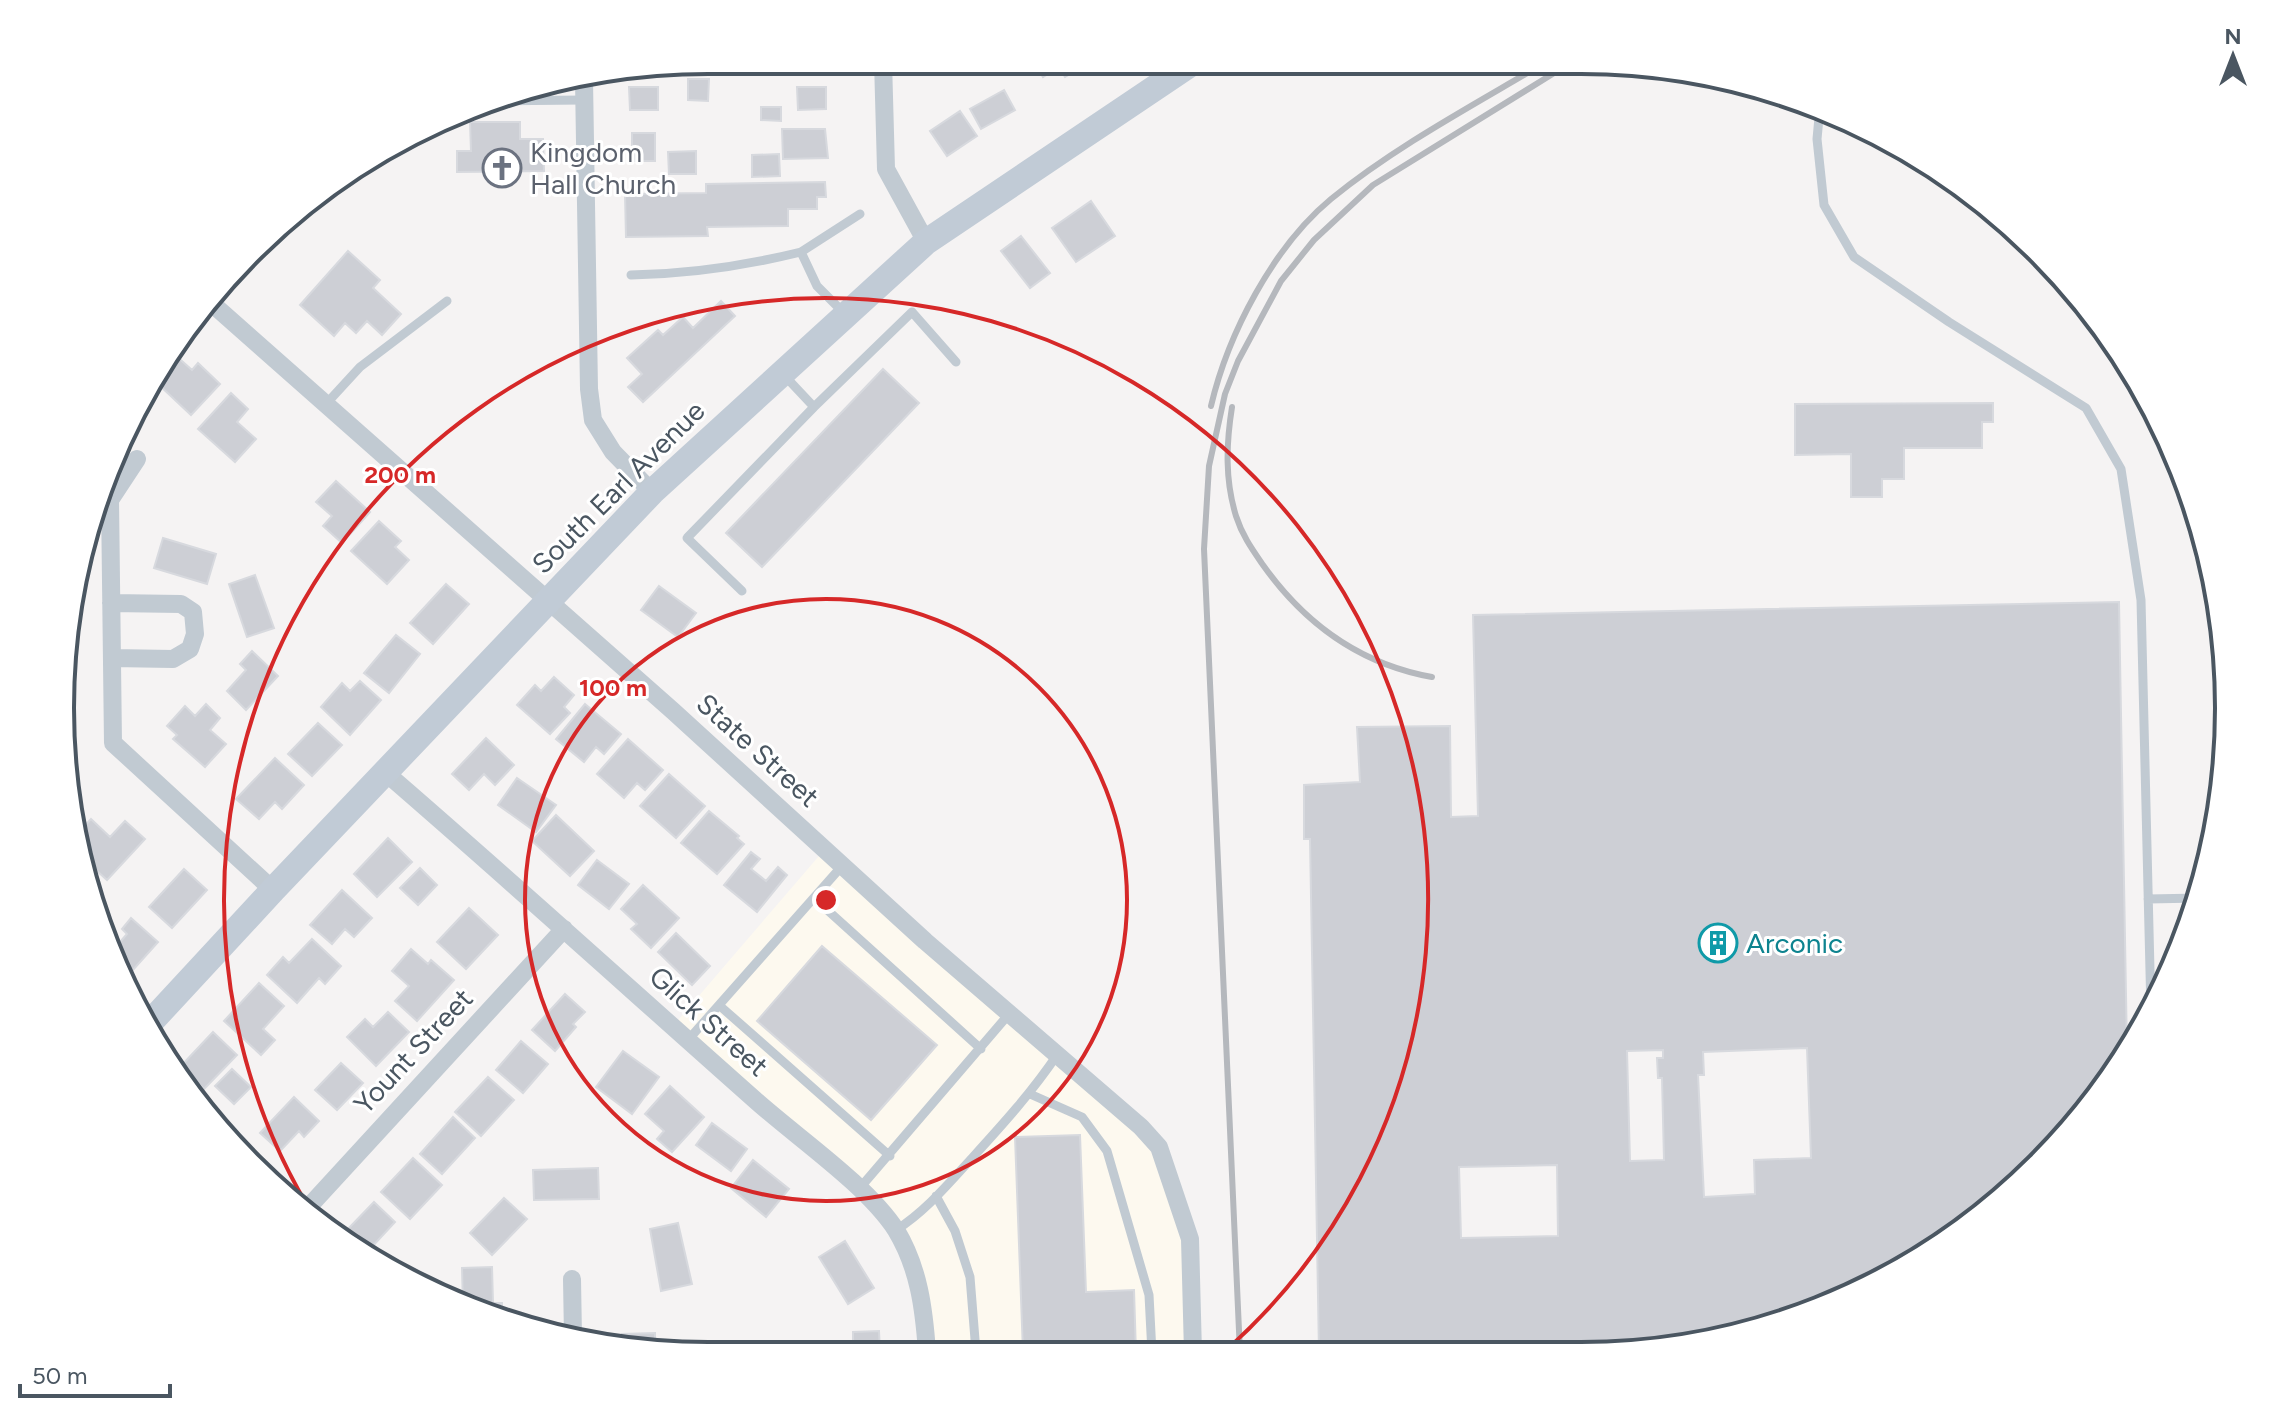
<svg xmlns="http://www.w3.org/2000/svg" width="2289" height="1416" viewBox="0 0 2289 1416" font-family="Figtree,sans-serif">
<style>
.commercial{fill:#fdf9ef}
.building{fill:#cdcfd5;stroke:#d7d9de;stroke-width:2;fill-rule:evenodd}
.lines{fill:none;stroke-linecap:round;stroke-linejoin:round}
.path{stroke:#7ad0a6;stroke-width:4;stroke-dasharray:6 4;stroke-linecap:butt}
.lane{stroke:#c1cad2;stroke-width:9}
.street{stroke:#c1cad2;stroke-width:18}
.secondary{stroke:#c1cbd6;stroke-width:26}
.rail{stroke:#b5b8bd;stroke-width:6}
.ring{fill:none;stroke:#d62828;stroke-width:4}
.labels{text-anchor:middle;dominant-baseline:central;stroke-width:6;stroke-linejoin:round;paint-order:stroke}
.worship-label{font-size:28px;fill:#5b616d;stroke:#fff;text-anchor:start}
.street-label{font-size:28px;fill:#4a5661;stroke:#fff}
.culture-label{font-size:28px;fill:#0d838f;stroke:#fff;text-anchor:start}
.rim{fill:none;stroke:#4a5661;stroke-width:4}
.centre{fill:#d62828;stroke:#fff;stroke-width:4}
.ring-label{font-size:24px;text-anchor:middle;font-weight:bold;fill:#d62828;stroke:#fff;stroke-width:6;stroke-linejoin:round;paint-order:stroke}
</style>
<rect width="100%" height="100%" fill="#f5f3f3"/>
<path class="commercial" d="M825,849L1141,1127L1176,1194L1193,1353L927,1352L896,1230L673,1026Z"/>
<path class="building" d="M746,60H768L769,71H746Z
M787,60L827,61V65H787Z
M936,61L972,62V69L936,70Z
M1034,62H1053L1057,68L1043,77Z
M1056,62H1091L1065,77Z
M688,79H709L708,101L688,100Z
M629,87H658V110H630Z
M797,87H826V109L798,110Z
M1004,90L1015,110L981,129L970,109Z
M761,107H781V121L761,120Z
M960,111L977,136L947,156L930,131Z
M470,122H520V139H543L544,171L457,172V151H471Z
M782,129H825L828,158L783,159Z
M632,133H655V161H632Z
M696,151V174H669L668,152Z
M779,154L780,176L752,177V155Z
M825,182L826,197H817V209H788V226L707,227L708,236L626,237L625,194L706,193V184Z
M1091,201L1115,236L1076,262L1052,228Z
M1021,236L1050,273L1030,288L1001,251Z
M348,251L380,280L373,288L401,314L382,335L367,321L356,333L345,323L334,336L300,305Z
M721,301L735,316L643,402L628,387L642,374L627,358L658,330L663,335L683,317L693,328Z
M173,353L192,370L198,363L220,384L191,415L157,383Z
M883,369L919,403L762,567L726,533Z
M231,393L248,409L237,422L256,439L235,462L198,429Z
M1993,403V422H1982V448H1904V479H1882V497H1851V454L1795,455V404Z
M336,481L370,512L342,543L323,526L332,516L316,502Z
M379,521L401,541L395,547L409,560L387,584L351,551Z
M163,538L216,554L207,584L154,568Z
M255,575L274,628L247,637L229,584Z
M446,584L469,604L433,644L410,623Z
M659,586L696,613L678,637L641,610Z
M2119,602L2127,1051L2095,1102L2008,1195L1905,1269L1749,1334L1624,1355L1319,1353L1310,839H1304V785L1360,782L1357,727L1450,726L1451,817L1478,816L1473,615ZM1807,1048L1811,1158L1754,1160L1755,1194L1704,1197L1698,1075H1704L1703,1052ZM1663,1050V1058H1657L1658,1078H1662L1664,1160L1630,1161L1627,1051ZM1557,1165L1558,1236L1461,1238L1459,1167Z
M396,635L420,654L389,693L364,673Z
M252,651L278,676L246,710L227,691L246,670L240,664Z
M554,677L574,695L564,707L570,713L550,734L517,705L535,685L541,691Z
M360,681L381,700L350,735L321,707L342,683L350,691Z
M2218,697H2226L2228,750L2220,799Z
M206,704L220,718L210,730L226,744L205,767L173,739L177,735L167,726L185,706L195,716Z
M585,704L621,734L604,754L596,747L584,762L556,739Z
M318,723L342,745L312,776L288,754Z
M486,738L514,765L495,785L484,774L469,790L452,774Z
M628,739L663,770L645,790L637,783L624,798L597,774Z
M275,758L304,785L282,809L275,802L259,819L236,799Z
M669,774L705,806L676,838L640,806Z
M517,778L556,805L536,832L498,805Z
M709,811L739,836L737,838L744,844L717,874L681,843Z
M556,815L594,851L570,876L532,841Z
M91,819L110,837L125,821L145,839L107,880L85,860L80,831Z
M388,838L412,862L377,897L354,874Z
M751,852L760,859L751,869L766,881L778,867L787,875L757,912L724,885Z
M597,860L629,884L609,909L578,885Z
M420,868L437,885L418,905L400,888Z
M184,869L207,890L172,928L149,907Z
M643,885L679,918L651,948L631,929L637,924L621,909Z
M342,890L372,918L354,937L345,929L332,944L310,925Z
M469,908L498,935L466,969L437,942Z
M131,918L158,942L132,971L112,951L127,934L122,929Z
M676,933L710,966L692,985L658,952Z
M312,939L341,966L325,984L319,978L297,1003L267,975L283,957L289,963Z
M822,946L937,1045L871,1120L757,1021Z
M411,949L428,964L431,960L454,980L417,1021L395,1001L409,986L392,971Z
M259,983L284,1006L263,1029L275,1040L261,1055L224,1021Z
M565,994L585,1012L573,1024L576,1027L555,1051L532,1030Z
M388,1012L409,1032L376,1066L347,1037L365,1019L373,1027Z
M213,1032L237,1055L204,1089L180,1067Z
M521,1041L548,1064L523,1093L496,1070Z
M623,1051L659,1077L632,1114L596,1087Z
M341,1063L363,1083L337,1110L315,1090Z
M232,1069L251,1087L234,1104L215,1086Z
M488,1077L514,1100L481,1136L455,1112Z
M670,1086L704,1117L672,1152L657,1139L664,1131L645,1114Z
M294,1097L319,1121L304,1137L299,1131L280,1151L260,1133Z
M453,1117L475,1138L442,1174L420,1154Z
M712,1123L747,1149L731,1171L696,1145Z
M1080,1135L1086,1292L1134,1290L1136,1353L1023,1352L1015,1137Z
M252,1153L276,1174L272,1178L251,1155Z
M413,1158L442,1185L410,1219L381,1192Z
M753,1160L789,1189L766,1217L731,1188Z
M598,1168L599,1199L534,1200L533,1170Z
M504,1198L527,1219L492,1255L470,1233Z
M374,1202L395,1222L369,1250L347,1230Z
M678,1223L692,1284L661,1291L650,1229Z
M845,1241L874,1288L848,1304L819,1257Z
M492,1267L493,1303H502V1318L463,1307L462,1268Z
M879,1331L880,1352L853,1351V1332Z
M655,1333V1351L623,1350L622,1334Z
M719,1341V1351H671V1342Z"/>
<g class="lines">
<path class="path" d="M1212,71L1225,63"/>
<path class="lane" d="M487,101L584,100
M1820,107L1817,139L1824,205L1854,257L1949,322L2086,408L2121,469L2141,600L2151,1012
M631,275C689,274 744,266 801,252
M844,313L817,286L801,252L860,214
M783,374L814,407L912,312L956,362
M326,404L360,367L447,301
M742,591L687,538L814,407
M814,898L981,1049
M2148,899L2199,898
M720,1006L890,1156
M688,1040L842,866
M1030,1094L1082,1117L1107,1151L1149,1295L1152,1353
M859,1189L1009,1014
M936,1196L955,1231L970,1277L976,1352
M896,1230C926,1211 949,1183 973,1157C1003,1124 1032,1092 1057,1055"/>
<path class="street" d="M883,61L886,169L926,242
M584,80L589,389L593,420L613,452L652,492
M208,300L673,711L925,941L1141,1127L1159,1147L1190,1239L1193,1353
M137,459L110,500L113,743L273,890
M111,603L181,604L193,612L195,634L190,649L173,659L112,658
M386,773C510,880 631,990 754,1099C796,1137 866,1184 896,1230C919,1268 924,1309 927,1352
M304,1212L564,929
M572,1279L573,1337"/>
<path class="secondary" d="M148,1025L273,890L652,492L926,242L1192,63"/>
<path class="rail" d="M1211,406C1228,334 1273,247 1331,199C1395,147 1470,107 1541,65
M1232,407C1226,445 1225,480 1236,516C1242,535 1252,549 1263,565C1305,624 1360,664 1432,677
M1240,1353L1204,549L1209,466L1225,394L1238,361L1281,281L1314,240L1373,185L1567,65"/>
</g>
<g class="ring">
<circle cx="826" cy="900" r="301"/>
<path d="M318 1223A602 602 0 1 1 1225 1351"/>
</g>
<defs>
<g id="church-ring" transform="scale(2)"><circle r="9.5" fill="#fff" stroke="#6b7280" stroke-width="1.5"/><path d="M-1.2-6h2.4v3.5h3.3v2.4h-3.3V6h-2.4V-.1h-3.3v-2.4h3.3Z" fill="#6b7280"/></g>
<g id="building-ring" transform="scale(2)"><circle r="9.5" fill="#fff" stroke="#0f9aa8" stroke-width="1.5"/><path d="M-4-6H4V6H1V3H-1V6H-4ZM-2.5-4.3h1.7v1.8h-1.7ZM.8-4.3h1.7v1.8H.8ZM-2.5-1h1.7V.8h-1.7ZM.8-1h1.7V.8H.8Z" fill="#0f9aa8"/></g>
</defs>
<g fill-rule="evenodd">
<use href="#church-ring" x="502" y="168"/>
<use href="#building-ring" x="1718" y="943"/>
</g>
<g class="labels">
<g class="worship-label">
<text x="530" y="152">Kingdom<tspan x="530" dy="32">Hall Church</tspan></text>
</g>
<g class="street-label">
<text transform="translate(618 487) rotate(-45)">South Earl Avenue</text>
<text transform="translate(758 750) rotate(42)">State Street</text>
<text transform="translate(709 1021) rotate(42)">Glick Street</text>
<text transform="translate(413 1051) rotate(-47)">Yount Street</text>
</g>
<g class="culture-label">
<text x="1746" y="943">Arconic</text>
</g>
</g>
<path d="M0 0H2289V1416H0ZM708 74H1581A634 634 0 0 1 2215 708V708A634 634 0 0 1 1581 1342H708A634 634 0 0 1 74 708V708A634 634 0 0 1 708 74Z" fill="#fff" fill-rule="evenodd"/>
<path class="rim" d="M708 74H1581A634 634 0 0 1 2215 708V708A634 634 0 0 1 1581 1342H708A634 634 0 0 1 74 708V708A634 634 0 0 1 708 74Z"/>
<circle cx="826" cy="900" r="12" class="centre"/>
<g class="ring-label">
<text x="400" y="483">200 m</text>
<text x="613" y="696">100 m</text>
</g>
<g transform="translate(2233 56)" stroke="#ffffff" stroke-width="6" paint-order="stroke">
<path d="M0-6L14 30L0 20L-14 30Z" fill="#4a5661"/>
<text y="-12" font-size="22" font-weight="bold" text-anchor="middle" fill="#4a5661">N</text>
</g>
<path d="M20 1384v12h150v-12" fill="none" stroke="#4a5661" stroke-width="4"/>
<text x="32" y="1384" font-size="24" fill="#4a5661" stroke="#ffffff" stroke-width="6" paint-order="stroke">50 m</text>
</svg>
